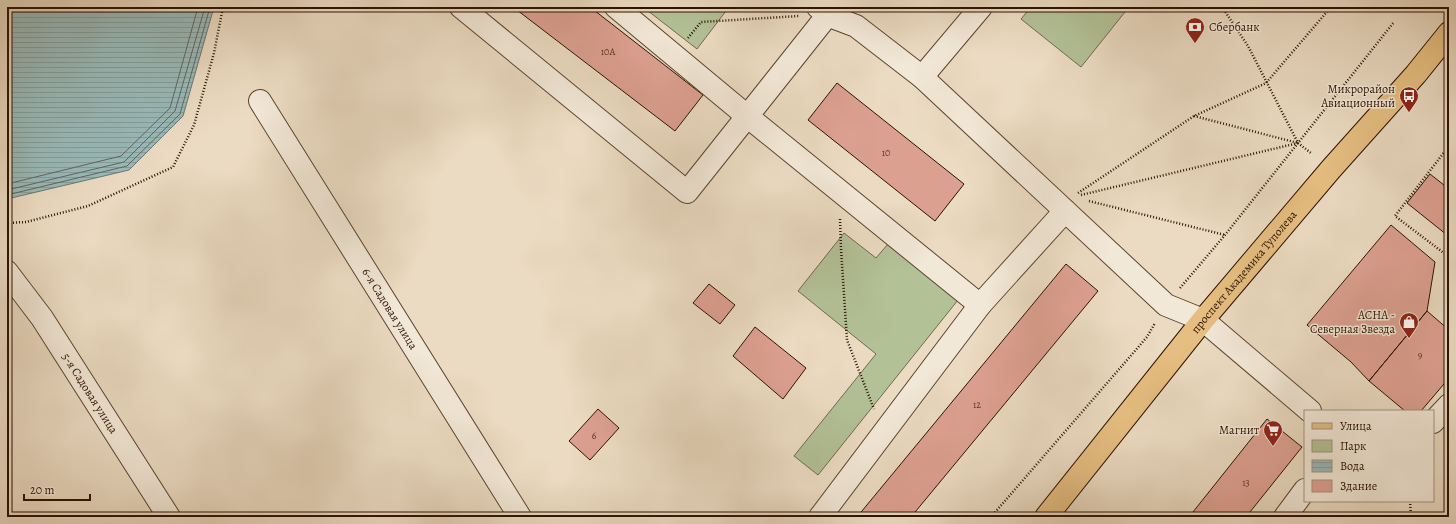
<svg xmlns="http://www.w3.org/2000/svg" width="1456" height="524" viewBox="0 0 1456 524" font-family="Alegreya,serif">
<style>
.park{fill:#b3c197;stroke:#706a4c}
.water{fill:url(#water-rules);stroke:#6d7770}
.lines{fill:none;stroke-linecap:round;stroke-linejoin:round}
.shore{stroke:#62665e;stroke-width:1}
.building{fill:#dca090;stroke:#2c1202}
.minor-casing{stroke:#5c4432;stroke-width:24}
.major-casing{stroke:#2c1202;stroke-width:24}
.path{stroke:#2c1202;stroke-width:2.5;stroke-dasharray:1 2;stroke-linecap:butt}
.minor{stroke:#f2e8d7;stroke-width:22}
.major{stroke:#e6be81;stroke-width:22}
.labels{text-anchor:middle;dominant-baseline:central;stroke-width:3;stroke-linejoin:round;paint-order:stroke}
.number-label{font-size:10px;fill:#583626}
.poi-label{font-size:12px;fill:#2c1202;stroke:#f2e8d7;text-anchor:end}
.street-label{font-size:12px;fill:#2c1202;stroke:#f2e8d7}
</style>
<defs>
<pattern id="water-rules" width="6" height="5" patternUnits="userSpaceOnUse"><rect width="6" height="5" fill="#99bab9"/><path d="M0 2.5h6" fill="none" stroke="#849f9d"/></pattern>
</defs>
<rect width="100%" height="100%" fill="#ebdbc2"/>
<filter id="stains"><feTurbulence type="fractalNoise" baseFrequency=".005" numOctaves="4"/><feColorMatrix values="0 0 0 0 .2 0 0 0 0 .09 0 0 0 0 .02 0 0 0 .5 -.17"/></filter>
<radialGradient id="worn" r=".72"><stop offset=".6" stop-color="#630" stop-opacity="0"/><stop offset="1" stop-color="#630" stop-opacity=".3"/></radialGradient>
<path class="park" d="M643,7H729L697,49Z
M1031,7H1129L1081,67L1021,19Z
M844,233L876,258L888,244L958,300L818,475L794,456L876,354L798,291Z"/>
<path class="water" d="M7,7H214L183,116L129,170L7,199Z"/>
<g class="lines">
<path class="shore" d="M7,184L121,156L170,108L198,7
M7,190L124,162L175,111L205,7
M7,195L127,166L180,114L210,7"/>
</g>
<path class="building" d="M513,7H590L703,95L675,131Z
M837,83L964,184L935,221L808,120Z
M1430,174L1449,189V233L1447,235L1407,203Z
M1391,225L1435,262L1427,311L1369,381L1351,362L1307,325Z
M1066,264L1098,291L911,517H857Z
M709,284L735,305L720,324L693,303Z
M1427,311L1449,330V378L1421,411H1405L1369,381Z
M755,327L806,368L783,399L733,356Z
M598,409L619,428L590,460L569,441Z
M1267,419L1302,447L1246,517H1189Z"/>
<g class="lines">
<g class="minor-casing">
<g id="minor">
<path d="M461,7L687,192L834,7"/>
<path d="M616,7L747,116L980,305"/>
<path d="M818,7L827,15L856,26L922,77L1166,305L1203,320L1310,411"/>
<path d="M922,77L981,7"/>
<path id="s1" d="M260,101L520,517"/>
<path id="s2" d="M7,272L42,318L169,517"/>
<path d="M1433,422L1449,405"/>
<path d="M820,517L980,305L1065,211"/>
<path d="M1285,517L1305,490"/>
</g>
</g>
<g class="major-casing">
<g id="major">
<path id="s3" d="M1046,517L1203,320L1331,169L1416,74L1449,33"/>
</g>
</g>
<path class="path" d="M1222,7L1248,46L1298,143L1311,153
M688,38L701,22L799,16
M1194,116L1298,143
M1449,146L1395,216L1449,257
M1078,193L1194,116L1266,83L1331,7
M1081,195L1298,143
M1089,201L1225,235
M840,219L841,249L847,340L874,409
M7,223L26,222L88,206L173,167L194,125L214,53L223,7
M1180,288L1225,235L1394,22
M1410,501L1411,517
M991,517L1147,337L1155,323"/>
<use href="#minor" class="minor"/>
<use href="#major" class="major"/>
</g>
<defs>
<g id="bank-pin" transform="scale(1)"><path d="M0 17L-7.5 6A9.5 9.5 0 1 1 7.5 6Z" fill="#8f2418" stroke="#f2e8d7"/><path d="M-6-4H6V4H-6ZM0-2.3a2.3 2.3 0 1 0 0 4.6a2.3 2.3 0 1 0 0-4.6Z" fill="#fff"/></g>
<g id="bus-pin" transform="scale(1)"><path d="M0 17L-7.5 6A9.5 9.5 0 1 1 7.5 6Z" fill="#8f2418" stroke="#f2e8d7"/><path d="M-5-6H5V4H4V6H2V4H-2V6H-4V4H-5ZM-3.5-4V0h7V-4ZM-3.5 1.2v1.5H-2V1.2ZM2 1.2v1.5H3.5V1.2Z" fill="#fff"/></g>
<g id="shop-pin" transform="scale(1)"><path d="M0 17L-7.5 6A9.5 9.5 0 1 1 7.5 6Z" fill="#8f2418" stroke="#f2e8d7"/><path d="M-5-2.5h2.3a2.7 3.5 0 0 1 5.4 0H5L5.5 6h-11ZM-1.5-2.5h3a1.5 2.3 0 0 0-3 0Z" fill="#fff"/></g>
<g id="supermarket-pin" transform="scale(1)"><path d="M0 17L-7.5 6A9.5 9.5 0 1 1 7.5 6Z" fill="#8f2418" stroke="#f2e8d7"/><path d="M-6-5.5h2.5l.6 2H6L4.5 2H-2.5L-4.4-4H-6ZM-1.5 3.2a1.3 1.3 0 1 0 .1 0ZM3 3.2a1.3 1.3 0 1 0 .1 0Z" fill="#fff"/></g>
</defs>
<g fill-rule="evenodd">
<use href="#bank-pin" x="1195" y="27"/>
<use href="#bus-pin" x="1409" y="96"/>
<use href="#shop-pin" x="1409" y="322"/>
<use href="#supermarket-pin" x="1273" y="430"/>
</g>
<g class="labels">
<g class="number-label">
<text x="608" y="51">10А</text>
<text x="886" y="152">10</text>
<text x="1420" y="354">9</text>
<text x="977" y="404">12</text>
<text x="594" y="435">6</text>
<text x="1246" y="482">13</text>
</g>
<g class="poi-label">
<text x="1209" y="27" text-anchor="start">Сбербанк</text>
<text x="1395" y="89">Микрорайон<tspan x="1395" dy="14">Авиационный</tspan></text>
<text x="1395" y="315">АСНА -<tspan x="1395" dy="14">Северная Звезда</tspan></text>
<text x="1259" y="430">Магнит</text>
</g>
<g class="street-label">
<text stroke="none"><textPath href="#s3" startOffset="315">проспект Академика Туполева</textPath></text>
<text stroke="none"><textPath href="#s1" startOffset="245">6-я Садовая улица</textPath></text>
<text stroke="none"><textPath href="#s2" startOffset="147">5-я Садовая улица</textPath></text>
</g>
</g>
<rect width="1456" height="524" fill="none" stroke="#ebdbc2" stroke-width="24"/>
<rect x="8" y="8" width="1440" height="508" fill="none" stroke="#2c1202" stroke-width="2"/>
<rect x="12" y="12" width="1432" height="500" fill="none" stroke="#2c1202"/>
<rect x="1304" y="410" width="130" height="92" fill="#f2e8d7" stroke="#a39282"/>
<rect x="1312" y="423" width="20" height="6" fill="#e6be81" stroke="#a39282"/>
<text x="1340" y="430" font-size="12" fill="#2c1202">Улица</text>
<rect x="1312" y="440" width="20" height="12" fill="#b3c197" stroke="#a39282"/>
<text x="1340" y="450" font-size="12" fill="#2c1202">Парк</text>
<rect x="1312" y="460" width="20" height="12" fill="url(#water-rules)" stroke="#a39282"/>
<text x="1340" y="470" font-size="12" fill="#2c1202">Вода</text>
<rect x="1312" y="480" width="20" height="12" fill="#dca090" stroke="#a39282"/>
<text x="1340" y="490" font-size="12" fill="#2c1202">Здание</text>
<path d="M24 494v6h66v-6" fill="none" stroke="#2c1202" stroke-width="2"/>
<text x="30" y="494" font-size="12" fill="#2c1202" stroke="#f2e8d7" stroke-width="3" paint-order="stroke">20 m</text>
<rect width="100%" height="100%" filter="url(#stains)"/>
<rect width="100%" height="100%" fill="url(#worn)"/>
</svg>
